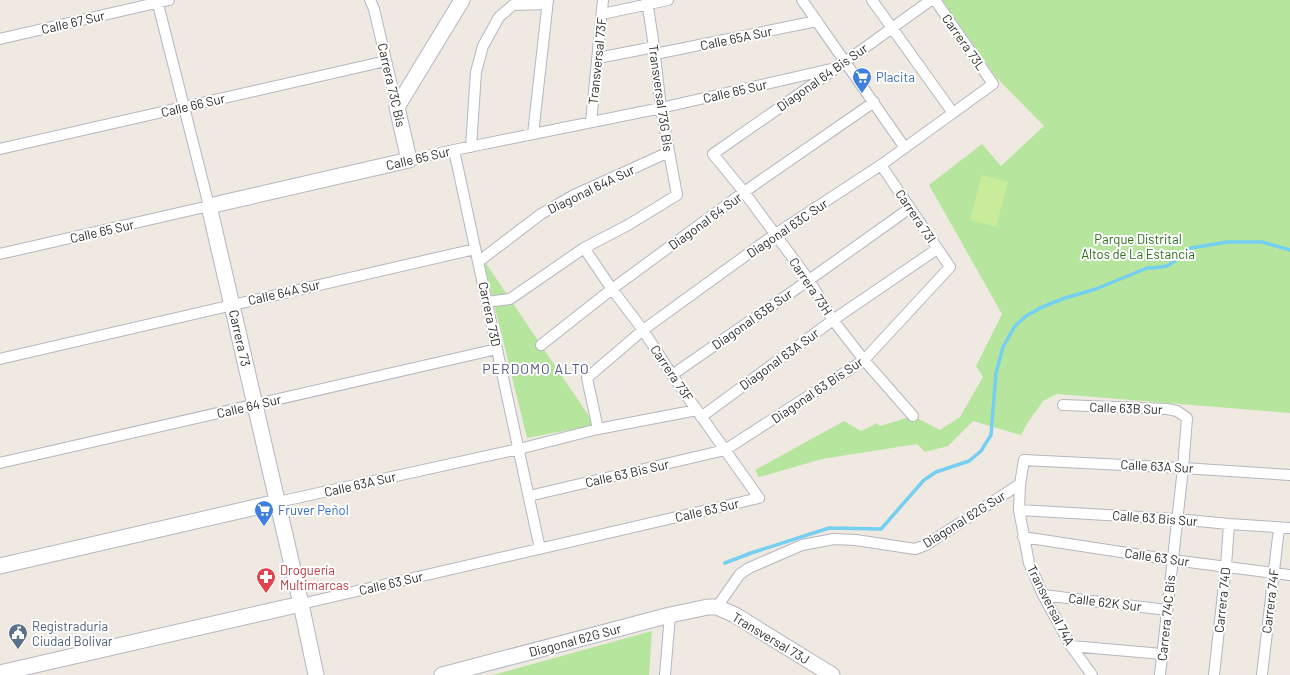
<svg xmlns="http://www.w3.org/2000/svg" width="1290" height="675" viewBox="0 0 1290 675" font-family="Barlow,sans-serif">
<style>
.green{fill:#b6e59e}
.pitch{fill:#c9ec9a}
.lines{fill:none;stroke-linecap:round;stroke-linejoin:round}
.stream{stroke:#75cff0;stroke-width:3.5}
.street-casing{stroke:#b4b7c1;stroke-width:12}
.secondary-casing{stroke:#b4b7c1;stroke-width:17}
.street{stroke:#fff;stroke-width:10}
.secondary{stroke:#fff;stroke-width:15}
.labels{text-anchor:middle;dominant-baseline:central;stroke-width:4;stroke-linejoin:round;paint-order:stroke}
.street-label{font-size:13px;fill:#2e2e2e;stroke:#fff}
.shop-label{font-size:13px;fill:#366cbe;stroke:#fff;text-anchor:start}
.park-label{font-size:13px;fill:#2c6e1b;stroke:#fff}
.health-label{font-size:13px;fill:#be3a42;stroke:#fff;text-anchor:start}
.service-label{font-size:13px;fill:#4e5e75;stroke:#fff;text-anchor:start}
.neighbourhood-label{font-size:14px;letter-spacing:1px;fill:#4d5680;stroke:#fff}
</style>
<rect width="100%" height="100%" fill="#efe9e1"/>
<path class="green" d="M942,0H1290V413L1057,394L1043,401L1028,422L1021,435L973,421L948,446L925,452L917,444L822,459L759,477L755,470L844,421L861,431L877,423L880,426L913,416L940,430L960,417L983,377L976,366L1002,314L929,185L982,144L1001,166L1044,126L996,77Z
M483,259L595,425L527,438Z
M652,631L649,675H492L511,670Z"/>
<path class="pitch" d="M982,175L1008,182L996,227L970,220Z"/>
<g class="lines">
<path class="stream" d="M725,563L751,553L829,528L881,529L924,480L936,472L969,461L981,451L991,435L996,373L1003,347L1015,326L1026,316L1042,307L1065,298L1096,289L1147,268H1154L1167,266L1175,261L1181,254L1191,248L1227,242H1262L1290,250"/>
<g class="street-casing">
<path id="street" d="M370,0L374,9L397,107
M802,0L905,148
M872,0L953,113
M602,14L668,0
M0,39L169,0
M655,54L817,21
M598,58L654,47
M591,122L603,0
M533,134L548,0
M471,147L476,72L483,46L499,17L513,5L547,4
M0,149L386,61
M454,150L540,549
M409,160L454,150L661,108L831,69
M0,254L209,206L157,0
M478,262L541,214L574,195L669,152
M487,302L510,299L584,248L628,225L677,195L661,108L654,47L647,0
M541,345L612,289L744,192L874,102
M0,359L475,249
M672,375L809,280L910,208
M1063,405L1167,409L1177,411L1187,418L1183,468L1160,675
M913,416L864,360L833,320L809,280L744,192L713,154L845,62L931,0
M701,417L833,320L937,249
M598,429L587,378L643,330L774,235L881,165L993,84L935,0
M0,463L497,349
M529,496L725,450L864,360L950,267L881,165
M278,502L519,449L598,429L697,410
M1019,510L1177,519L1229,524L1290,528
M1023,537L1173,560L1290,575
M1043,595L1167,610
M301,604L759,498L672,375L643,330L612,289L584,248
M717,607L740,574L749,568L802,545L834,539L856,540L915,549L926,545L1020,484
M1071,646L1162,654
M665,675L670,615
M1092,675L1071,646L1043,595L1029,563L1019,510L1020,484L1024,460L1183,468L1290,475
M1214,675L1226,566L1229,524
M1262,675L1279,528"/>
</g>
<g class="secondary-casing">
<path id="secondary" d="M0,566L278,502
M0,673L301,604
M316,675L301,604L209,206L409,160L397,107L462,0
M442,675L670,615L708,607H717L735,615L832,675"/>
</g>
<use href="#street" class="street"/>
<use href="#secondary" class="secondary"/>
</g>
<defs>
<g id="supermarket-pin" transform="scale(1)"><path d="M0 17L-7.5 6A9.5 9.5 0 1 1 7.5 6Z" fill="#3f7fe0" stroke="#fff"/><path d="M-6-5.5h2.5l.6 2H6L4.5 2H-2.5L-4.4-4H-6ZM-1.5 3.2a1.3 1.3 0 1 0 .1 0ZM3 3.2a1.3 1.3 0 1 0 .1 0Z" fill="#fff"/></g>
<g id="pharmacy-pin" transform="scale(1)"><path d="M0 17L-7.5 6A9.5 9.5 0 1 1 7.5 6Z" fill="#e0444e" stroke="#fff"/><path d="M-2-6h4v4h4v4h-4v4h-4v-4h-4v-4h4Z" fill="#fff"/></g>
<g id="civic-pin" transform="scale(1)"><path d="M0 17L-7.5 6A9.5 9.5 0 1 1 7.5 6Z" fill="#5c6f8a" stroke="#fff"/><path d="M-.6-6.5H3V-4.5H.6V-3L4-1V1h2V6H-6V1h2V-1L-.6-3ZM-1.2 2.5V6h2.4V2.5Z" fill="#fff"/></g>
</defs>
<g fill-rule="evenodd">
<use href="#supermarket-pin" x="862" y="77"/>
<use href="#supermarket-pin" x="264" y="510"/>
<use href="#pharmacy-pin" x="266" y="577"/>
<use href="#civic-pin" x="18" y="633"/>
</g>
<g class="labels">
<g class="street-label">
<text transform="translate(73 22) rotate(-13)">Calle 67 Sur</text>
<text transform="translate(736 38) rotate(-12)">Calle 65A Sur</text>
<text transform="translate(964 42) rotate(55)">Carrera 73L</text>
<text transform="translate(597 61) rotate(-84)">Transversal 73F</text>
<text transform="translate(822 77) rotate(-35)">Diagonal 64 Bis Sur</text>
<text transform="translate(392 85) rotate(77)">Carrera 73C Bis</text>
<text transform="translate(735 91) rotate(-13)">Calle 65 Sur</text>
<text transform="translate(661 98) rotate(82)">Transversal 73G Bis</text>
<text transform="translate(193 105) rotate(-13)">Calle 66 Sur</text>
<text transform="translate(418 158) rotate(-13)">Calle 65 Sur</text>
<text transform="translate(591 189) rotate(-26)">Diagonal 64A Sur</text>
<text transform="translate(916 216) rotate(56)">Carrera 73I</text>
<text transform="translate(705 221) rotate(-36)">Diagonal 64 Sur</text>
<text transform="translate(787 228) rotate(-34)">Diagonal 63C Sur</text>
<text transform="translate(102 231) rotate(-13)">Calle 65 Sur</text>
<text transform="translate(811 286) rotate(56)">Carrera 73H</text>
<text transform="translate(284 292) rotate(-13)">Calle 64A Sur</text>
<text transform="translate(490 314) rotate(78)">Carrera 73D</text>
<text transform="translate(752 319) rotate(-35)">Diagonal 63B Sur</text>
<text transform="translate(240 338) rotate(77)">Carrera 73</text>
<text transform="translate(779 359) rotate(-36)">Diagonal 63A Sur</text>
<text transform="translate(672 373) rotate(56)">Carrera 73F</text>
<text transform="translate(817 390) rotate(-34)">Diagonal 63 Bis Sur</text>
<text transform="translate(249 406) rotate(-13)">Calle 64 Sur</text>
<text transform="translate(1126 408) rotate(2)">Calle 63B Sur</text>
<text transform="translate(1157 466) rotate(3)">Calle 63A Sur</text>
<text transform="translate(627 473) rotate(-13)">Calle 63 Bis Sur</text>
<text transform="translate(360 484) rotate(-13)">Calle 63A Sur</text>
<text transform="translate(707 510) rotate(-13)">Calle 63 Sur</text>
<text transform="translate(1155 518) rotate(4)">Calle 63 Bis Sur</text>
<text transform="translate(964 519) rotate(-32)">Diagonal 62G Sur</text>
<text transform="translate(1157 557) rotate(8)">Calle 63 Sur</text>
<text transform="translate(391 583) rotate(-13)">Calle 63 Sur</text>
<text transform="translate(1222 600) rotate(-84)">Carrera 74D</text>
<text transform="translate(1270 601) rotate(-83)">Carrera 74F</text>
<text transform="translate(1105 602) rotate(7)">Calle 62K Sur</text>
<text transform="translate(1051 605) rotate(63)">Transversal 74A</text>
<text transform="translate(1166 618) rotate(-84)">Carrera 74C Bis</text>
<text transform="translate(771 638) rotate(31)">Transversal 73J</text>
<text transform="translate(575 640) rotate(-15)">Diagonal 62G Sur</text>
</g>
<g class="shop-label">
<text x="876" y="77">Placita</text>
<text x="278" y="510">Fruver Peñol</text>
</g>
<g class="park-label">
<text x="1138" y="239">Parque Distrital<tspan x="1138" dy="15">Altos de La Estancia</tspan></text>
</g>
<g class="health-label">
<text x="280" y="570">Droguería<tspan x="280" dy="15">Multimarcas</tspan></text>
</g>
<g class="service-label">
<text x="32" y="626">Registraduria<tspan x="32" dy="15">Ciudad Bolivar</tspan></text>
</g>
<g class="neighbourhood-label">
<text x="536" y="368">PERDOMO ALTO</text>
</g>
</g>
</svg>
